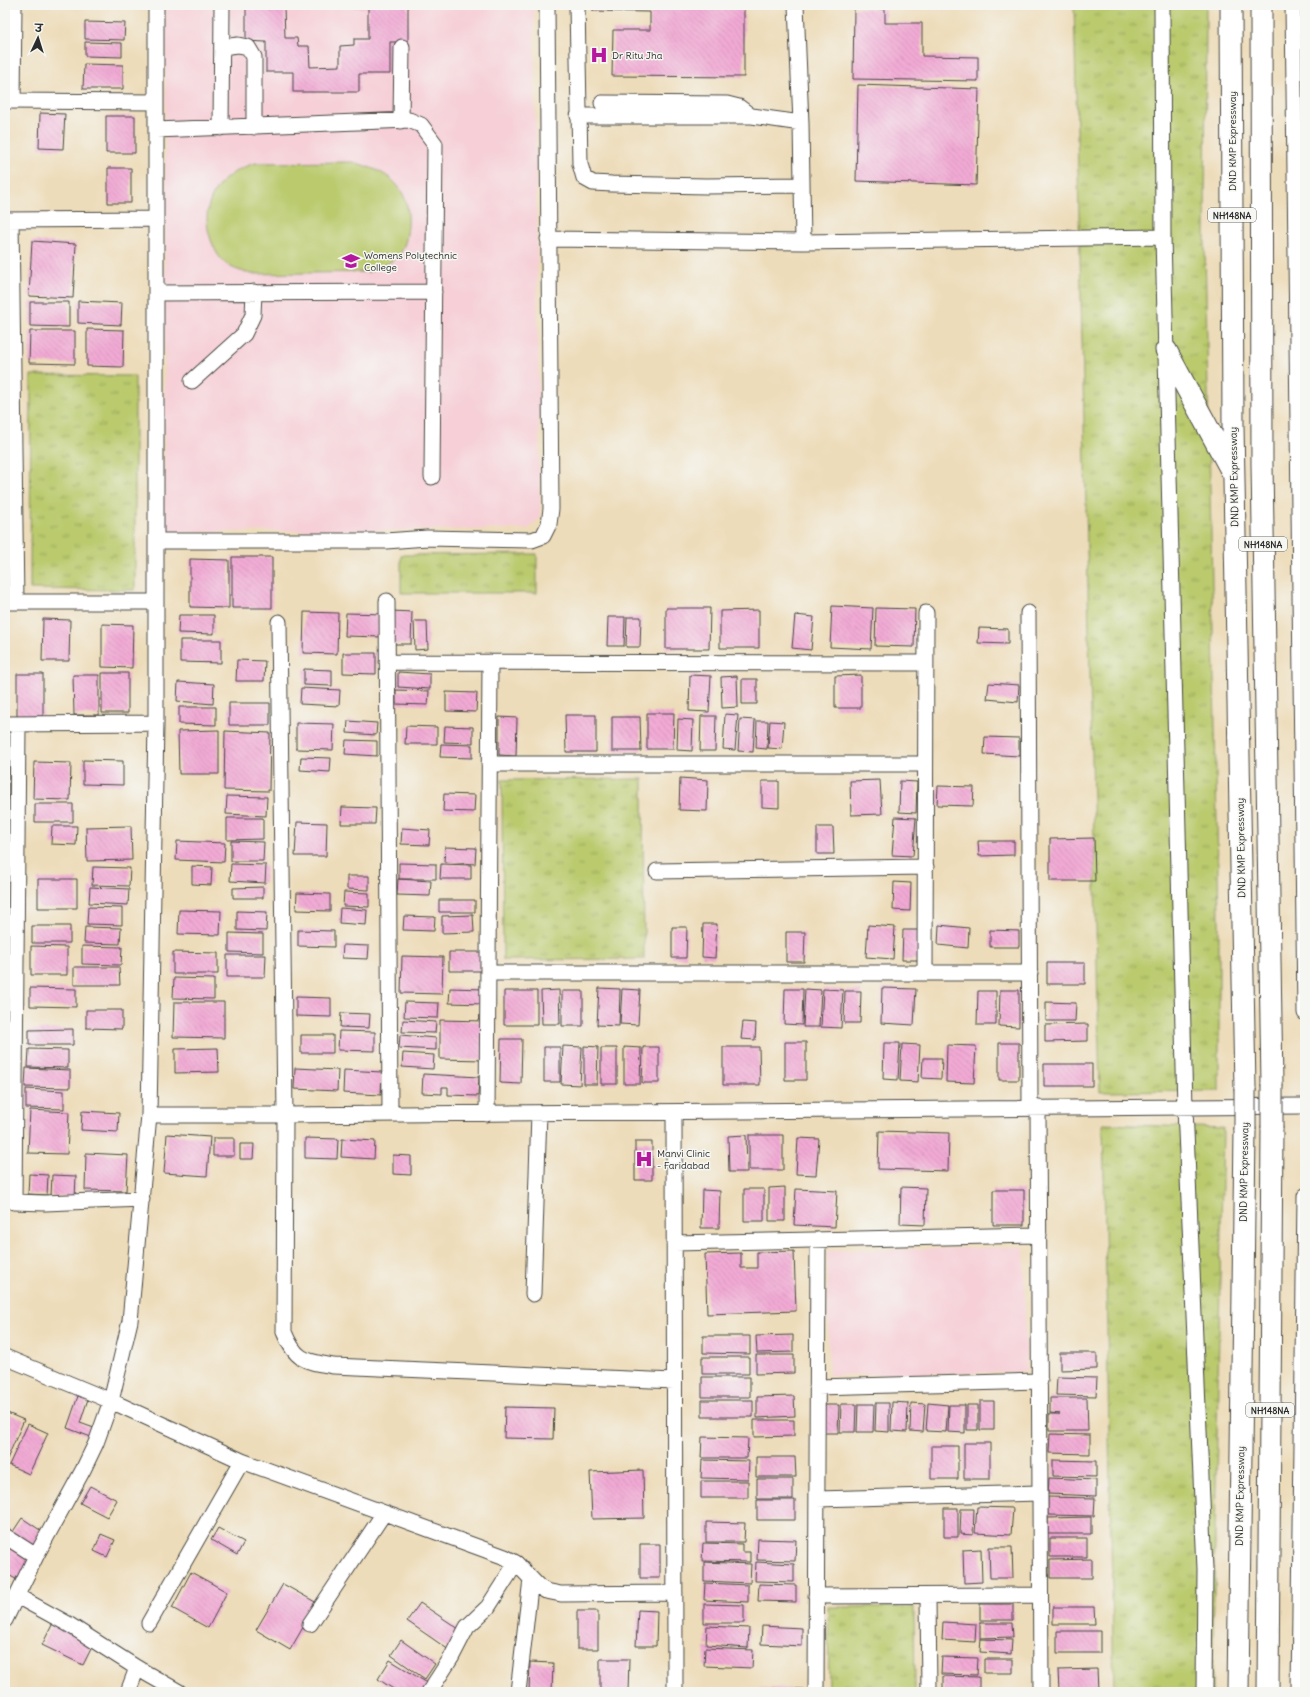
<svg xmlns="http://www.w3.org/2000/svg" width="1310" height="1697" viewBox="0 0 1310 1697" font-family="Delius,'Playpen Sans Deva',sans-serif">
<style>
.built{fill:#f6cfd7}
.grass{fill:url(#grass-tufts);stroke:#727a4c}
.pitch{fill:#baca6d;stroke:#727a4c}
.building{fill:url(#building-back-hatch)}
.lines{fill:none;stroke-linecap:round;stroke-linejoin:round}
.minor-casing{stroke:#484640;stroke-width:17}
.highway-casing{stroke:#484640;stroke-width:23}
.minor{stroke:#fff;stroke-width:15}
.highway{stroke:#fff;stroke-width:21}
.highway-bridge-casing{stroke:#484640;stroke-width:23;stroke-linecap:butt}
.highway-bridge{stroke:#fff;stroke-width:21}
.labels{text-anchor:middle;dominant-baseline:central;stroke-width:3;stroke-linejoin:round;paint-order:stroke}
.shield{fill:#f6f6f2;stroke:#686867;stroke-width:1}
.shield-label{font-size:9px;font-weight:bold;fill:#2b2b2b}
.poi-label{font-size:10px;fill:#2b2b2b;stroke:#f6f6f2;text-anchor:start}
.street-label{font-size:10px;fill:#2b2b2b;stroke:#f6f6f2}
</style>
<defs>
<pattern id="grass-tufts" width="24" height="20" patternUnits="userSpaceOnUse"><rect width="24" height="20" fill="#baca6d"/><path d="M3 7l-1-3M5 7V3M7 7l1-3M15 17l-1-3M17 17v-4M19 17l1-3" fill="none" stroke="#97a45a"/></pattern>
<pattern id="building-back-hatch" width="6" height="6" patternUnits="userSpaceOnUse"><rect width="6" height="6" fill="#f1aad4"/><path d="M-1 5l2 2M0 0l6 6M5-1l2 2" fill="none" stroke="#cf92b6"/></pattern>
</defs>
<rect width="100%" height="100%" fill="#f6f6f2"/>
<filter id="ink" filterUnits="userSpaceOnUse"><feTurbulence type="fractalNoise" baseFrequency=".025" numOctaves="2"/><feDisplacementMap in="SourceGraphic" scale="8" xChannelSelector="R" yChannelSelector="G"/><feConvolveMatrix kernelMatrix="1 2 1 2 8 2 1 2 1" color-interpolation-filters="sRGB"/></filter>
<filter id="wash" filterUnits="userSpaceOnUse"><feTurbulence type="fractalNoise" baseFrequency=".012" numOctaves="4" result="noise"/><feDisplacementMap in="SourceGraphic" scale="16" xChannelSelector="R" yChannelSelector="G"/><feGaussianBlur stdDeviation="0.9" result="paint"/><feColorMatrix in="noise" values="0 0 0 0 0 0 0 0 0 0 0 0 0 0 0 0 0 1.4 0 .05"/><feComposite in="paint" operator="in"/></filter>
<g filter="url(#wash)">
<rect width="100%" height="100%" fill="#eddcb9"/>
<path class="built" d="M166,5H534L540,517L528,529L164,532Z
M1024,1247L1026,1372L829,1375L827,1251Z"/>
<path class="grass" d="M1074,5H1206L1205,247L1219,918V1091L1100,1092Z
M31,375L135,376V590L30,589Z
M537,554V593H401V555Z
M643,779L644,959L503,960L502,780Z
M1103,1124L1223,1128L1212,1692H1114Z
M828,1607H914L915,1692H829Z"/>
<path class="pitch" d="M352,162C388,171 411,186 408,226C407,236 405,248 399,255C391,263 379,268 369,272L251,274C242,271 230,269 223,261C217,255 214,248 211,240C197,203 221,172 256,163Z"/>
<g id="blocks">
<path class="building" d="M246,5H297V7H284L285,38H297L298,46H309L310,67L340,66V46L354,45V39H368V7L354,8V5H408V42H390V74H359V92H293V72H266V42L246,41Z
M593,5H744V77L612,76L613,30H650V12L593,11Z
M854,8L885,9V23H922V56L978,57V81L853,79Z
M85,22L125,23L124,40L85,39Z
M85,42L122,43V57L85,56Z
M84,64L123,65V89H83Z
M858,85L979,89L976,185L856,181Z
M40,113L65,114L63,149L39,148Z
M106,116H135V153H106Z
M108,168H131V203H108Z
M32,241L76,244L73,298L29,296Z
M78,301L122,303L121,325L78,323Z
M30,302H69V327L30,326Z
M87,329L124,330L123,367L87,366Z
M30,331H75V364L29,363Z
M5,393H7L6,430H5Z
M232,557H272V608H232Z
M190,559L229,560V608L190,607Z
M832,606L873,608L871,649L830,647Z
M666,608H710L709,649H666Z
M876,608L915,609L914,647L875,646Z
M759,610V648H720V611Z
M392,611L412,612L411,644H391Z
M304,612L338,613L337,654L303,653Z
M346,613L384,614L383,637L345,636Z
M179,615H214V634L178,633Z
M795,615L814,617L811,650L792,648Z
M608,617H625L624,646H607Z
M627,617H641L640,647H626Z
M43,619L70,620L69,661H42Z
M414,621H427L428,649L415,650Z
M102,624L133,625L132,668L102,667Z
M979,628L1008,629V644L978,643Z
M180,640H221V663L180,662Z
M343,653H376V674L343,673Z
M237,660L265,661L264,681H236Z
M304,669L332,670V686L304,685Z
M398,672L430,674V689L398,687Z
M102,673H128V713H102Z
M17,674H43V716L17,717Z
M73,675H99V715H74Z
M690,675L711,676L709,712L689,711Z
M861,675V708H835V676Z
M737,676L738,707L722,708L721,677Z
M742,679H757V704H742Z
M178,682L214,684L213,704L177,701Z
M989,683L1019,685L1018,702L987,699Z
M301,688L340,690L339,706L300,704Z
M396,690L429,691L428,705L396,704Z
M446,692L477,693L476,712L446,711Z
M229,703H270V725H229Z
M179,707H216V725L179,724Z
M647,713H674L673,749H647Z
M725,714L738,715L735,750L723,749Z
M565,715H596V752H566Z
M701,716H716L715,751H700Z
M499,717L517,718L516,756L499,755Z
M612,717H640L641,751H612Z
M678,719L693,720L692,751L677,750Z
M740,719L755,720L753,752L738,751Z
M348,721L377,723L376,735L347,733Z
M757,721H768L767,749L756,748Z
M770,721L784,722L782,749L768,748Z
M296,723L334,724L333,750L296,749Z
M406,726L437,727V744H405Z
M445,726L473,727V743L444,742Z
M219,730V774H179L178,731Z
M225,731L270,733L269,791L224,790Z
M985,737L1019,738V756L984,754Z
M346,740L377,741V756L345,754Z
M441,744L472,745V758L440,757Z
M301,757L331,758L330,772L300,770Z
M5,760H8V780H5Z
M83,760L123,761V785L83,784Z
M34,762L71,763L70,800L33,799Z
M680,778L708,780L707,811L679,810Z
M880,780L882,814L851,815L850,781Z
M762,781H779V808L762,807Z
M900,781L917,782L916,813L899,812Z
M5,783H8V800H5Z
M938,786L974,787L973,806L937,805Z
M444,794L475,795L474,812L443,811Z
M227,796L267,797L266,816L226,814Z
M35,804H73V822H35Z
M342,807L376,808L375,824H341Z
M895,817L916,818L913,856L892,855Z
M227,818H263V839L227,840Z
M297,822L327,823L326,856H295Z
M52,826H77L76,845L51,844Z
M131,826L132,860L87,861L86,827Z
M817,827H833L834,854H817Z
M402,828L430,830L429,845L401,844Z
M1094,838L1095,881H1050V839Z
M177,841L225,843L224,862L176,860Z
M231,841L264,842L263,861H231Z
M978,841H1014V855L979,856Z
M445,847L476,848L475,864L444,862Z
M399,863L436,864V879H399Z
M231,864L266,865L265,883L230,881Z
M441,864L471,865V879H440Z
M192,866L212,867L211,885L192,884Z
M93,867L130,868L129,886L92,885Z
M347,876H369V890L347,889Z
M38,879H77V908H38Z
M398,879L431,881L430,896L397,895Z
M894,882L911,883L910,911L893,910Z
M90,887L129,889L128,905L89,903Z
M263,887V898H233V888Z
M344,892L369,893V907L343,906Z
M297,893L330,894V911L296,910Z
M439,900H475V912H439Z
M88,907L122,908V925L87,924Z
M340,908L367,910L366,925L339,923Z
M179,910L221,911L220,935L178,934Z
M237,911L267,912L266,931L237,930Z
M473,915L474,932L442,933V916Z
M404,916L435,917L434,931L403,930Z
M703,924H717L715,958L702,957Z
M868,925L895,927L893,959L866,957Z
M939,925L969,928L968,948L938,945Z
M32,926H70V943H32Z
M85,927L121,928L120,944L84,943Z
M672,927H687L686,958H672Z
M5,929H7L6,944H5Z
M298,930L334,931V947L298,946Z
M903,930H919V960H902Z
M990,930L1019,931V947H990Z
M786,932H805L804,962H786Z
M229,933L263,934V953L229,952Z
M343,945L369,946L368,959L342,958Z
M31,946L67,947V975H31Z
M82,946L122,947L121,965L82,964Z
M173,952L218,953V974H173Z
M449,952H481V971H449Z
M227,955H266L265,977H227Z
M402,956L443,957L442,994L401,993Z
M1047,963H1085V984H1047Z
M74,967H119L120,985H74Z
M174,978L214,979V999L173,998Z
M30,988L76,989V1007L30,1006Z
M450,988L484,989V1004L449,1003Z
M599,988L620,989L619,1026L597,1025Z
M882,988L916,989L914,1025L881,1023Z
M622,989L640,990L638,1025L620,1024Z
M785,989H803L802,1025L784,1024Z
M805,989L821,990L819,1027H803Z
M823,989L843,990L841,1028L821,1027Z
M559,990L560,1024H542L541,991Z
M1000,990H1019V1027L999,1026Z
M504,991H537V1025H504Z
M562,991H583V1026H562Z
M845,991H861L860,1023H844Z
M978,991H996V1025H977Z
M296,997L331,998V1017L296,1016Z
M174,1002H224V1038L173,1037Z
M405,1002L439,1003L438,1018L404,1017Z
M1046,1002L1076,1003L1075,1021H1046Z
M86,1010H122V1029L86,1028Z
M341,1013L370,1014L369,1028L340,1027Z
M403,1020L436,1022L435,1033L402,1032Z
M440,1020L484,1021L483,1060L440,1059Z
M743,1022L756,1023L755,1040L741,1039Z
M1088,1024V1041L1045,1042V1025Z
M73,1029V1045H29V1030Z
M339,1031L375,1032V1051L338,1050Z
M301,1035H333V1053H301Z
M400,1035L436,1038V1050L399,1048Z
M501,1039H522L521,1084L500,1083Z
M785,1042H806V1080H785Z
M884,1043H900L898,1080L883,1079Z
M999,1043H1019V1080H999Z
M902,1044L920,1045L918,1082L900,1081Z
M947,1045L976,1046L974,1083L946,1082Z
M563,1046L582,1047L580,1085L561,1084Z
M584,1046L598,1047L597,1084H584Z
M544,1047H560V1082H544Z
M624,1047L641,1048L640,1084H624Z
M643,1047H659V1083H642Z
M723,1047H759L760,1085H723Z
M218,1048L219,1072L175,1073V1049Z
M601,1048H617V1084H601Z
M29,1049L68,1050V1068L28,1067Z
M403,1053L434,1055L433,1069L402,1067Z
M923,1058H942L941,1079L922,1078Z
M1044,1064H1092V1086H1044Z
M26,1068L70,1070V1088L25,1087Z
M295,1068L338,1070L337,1091L294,1089Z
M344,1070L382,1072L381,1095L343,1093Z
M423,1074L479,1077L478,1096L448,1095V1087H442V1094L422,1093Z
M26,1089L64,1091V1109L26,1108Z
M30,1110L69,1112L67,1154L28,1153Z
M82,1111L119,1113L118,1132L81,1130Z
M879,1131L949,1133L948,1171L878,1169Z
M167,1134L210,1137L207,1176L164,1173Z
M746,1135L747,1172H729L728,1136Z
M749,1135H783V1170H749Z
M213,1138H234V1156H213Z
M305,1138L338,1139L337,1159L305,1158Z
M798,1138L819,1139L816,1175L796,1174Z
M342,1139L375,1141L374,1159L341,1157Z
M635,1142H652V1180H635Z
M240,1144H254L253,1159H240Z
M86,1153L128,1155L126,1191L85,1190Z
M393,1155L411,1156V1175L393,1174Z
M29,1174L48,1175L47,1195L28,1194Z
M52,1175L76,1176L75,1197L51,1196Z
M785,1187V1221H769V1188Z
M901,1187L926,1188L925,1225L900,1224Z
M744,1189H764V1221H744Z
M796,1189L837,1191L835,1227L794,1225Z
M702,1190L720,1191L719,1228H701Z
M993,1190H1024V1225H993Z
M794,1251L796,1311L707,1314L705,1254L741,1253V1268H757V1252Z
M793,1335V1352L757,1353L756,1336Z
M703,1336H750V1354L703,1353Z
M1060,1353H1097V1369L1060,1370Z
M756,1355H794V1373L756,1374Z
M702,1357H749V1374H702Z
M702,1377H750V1397H702Z
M1057,1377L1097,1378L1096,1396L1056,1395Z
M78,1396L88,1399L80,1423L94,1428L91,1437L67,1428Z
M794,1396L795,1416L757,1418V1397Z
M1050,1398H1087L1088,1431H1049V1414H1060L1050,1413Z
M702,1400H753V1417H702Z
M980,1401H994V1430H980Z
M892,1402L908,1403L907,1432L891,1431Z
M876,1403H889V1432L875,1431Z
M911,1403L925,1404L923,1432L910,1431Z
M928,1403L948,1405L946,1432L926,1431Z
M841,1404H856L855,1432H840Z
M858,1404H874L873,1432H857Z
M820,1405H839L838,1433H819Z
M949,1405H965V1433L948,1432Z
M967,1405H978V1430H967Z
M505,1407L554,1408L553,1439L504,1438Z
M5,1412L24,1420L7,1459L5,1458Z
M754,1420H794V1436L754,1437Z
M28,1424L48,1433L29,1474L9,1465Z
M1050,1434L1090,1435V1454L1049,1453Z
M702,1437L748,1438L747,1458H701Z
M964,1443H990V1479H964Z
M931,1446H958V1479H931Z
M756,1457H795L796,1477H756Z
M702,1460L749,1461L748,1479L701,1478Z
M1053,1460L1096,1461V1477L1053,1476Z
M643,1470L644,1518L592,1519L590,1472Z
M1049,1478L1096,1480V1496L1048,1494Z
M757,1479H793V1499H757Z
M701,1481H748V1498H701Z
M90,1486L117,1500L107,1517L80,1503Z
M1048,1497L1095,1498L1094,1516L1048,1515Z
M757,1500H795V1520H757Z
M977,1507L1013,1508L1011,1535L975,1533Z
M944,1508H958V1537H944Z
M961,1509H974L973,1535L960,1534Z
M1091,1517V1534H1048V1518Z
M22,1518L46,1534L36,1549L12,1533Z
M706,1522L745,1523L744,1542H706Z
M218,1528L244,1542L237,1555L211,1540Z
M101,1534L115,1540L107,1557L94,1551Z
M1050,1538H1087V1557H1050Z
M758,1539L796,1540L795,1561L757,1560Z
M703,1543L742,1544V1552H750V1562L702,1561Z
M5,1544L33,1560L21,1582L5,1573Z
M640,1544H660V1578H640Z
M989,1547H1012L1013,1578H990Z
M981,1549L982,1582L964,1583L963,1550Z
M1092,1559V1578H1050V1560Z
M704,1562L751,1564L750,1583L704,1581Z
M756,1562L794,1564V1582L755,1581Z
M191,1572L227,1592L208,1628L172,1608Z
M705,1583L748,1585V1602L704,1600Z
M283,1584L317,1603L290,1650L256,1630Z
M759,1584L796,1585V1602L758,1601Z
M420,1603L462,1631L449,1650L407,1621Z
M704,1604L744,1605V1623H704Z
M980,1604H1013V1620H980Z
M1053,1607H1094L1095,1624H1053Z
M638,1610L657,1611L656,1646H636Z
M577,1611H598V1649H577Z
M943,1622L976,1624L975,1642L942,1640Z
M53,1623L94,1643L83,1665L42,1645Z
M980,1623H1012L1013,1637L980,1638Z
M707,1626L749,1628L748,1648L706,1645Z
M762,1626L802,1628V1646L761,1644Z
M1057,1631H1100V1653H1057Z
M981,1639L1012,1640L1011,1654L980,1652Z
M401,1640L435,1664L425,1679L391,1655Z
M705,1648L753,1650L752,1668L704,1666Z
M942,1657L978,1658L977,1675L941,1674Z
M600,1659H629L628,1692H600Z
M984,1659H1013V1673H984Z
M390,1660L429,1684L423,1692H398L378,1679Z
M530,1662L553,1663L552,1692H529Z
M1097,1669L1098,1690L1059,1691L1058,1670Z
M943,1676L979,1677V1692H943Z
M760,1688L803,1689V1692H760Z"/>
</g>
</g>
<g filter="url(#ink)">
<use href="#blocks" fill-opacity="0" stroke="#484640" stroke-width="1"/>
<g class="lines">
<g class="minor-casing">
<path id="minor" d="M577,5L580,164L584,178L593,183L612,184L706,186L802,185
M796,5L801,123L803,242
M1162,5L1163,237L1185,1108L1205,1569L1204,1692
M1293,5L1305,1013
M222,47L238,45L248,47L254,57V127
M5,101L156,102
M13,101L14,5
M602,103L727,104L739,107L751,116
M578,116H752L801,123
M401,121L402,47
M221,128L222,5
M156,130L409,120L421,125L435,144L432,477
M5,220L156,219
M11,220L16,602
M548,239L803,242L1163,237
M156,293L434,292
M192,381L244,334L253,315L254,292
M156,541H386L427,538L532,540L543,536L549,524L551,509L547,5
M387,601L390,1114
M5,602H156
M1028,613L1030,1108
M279,622L285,1115L284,1332C296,1361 304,1361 334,1366L674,1381
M387,662L926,663
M5,724L156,723
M18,724L14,1202L45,1203L142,1199
M489,764H925
M657,871L926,867
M488,973H1030
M925,973L926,613
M1038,1108L1041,1692
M674,1112L675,1692
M487,1114L490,662
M149,1115H285L1305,1106
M674,1243L1039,1235
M533,1294L539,1113
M5,1357L111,1401L242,1461L505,1557L516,1563L539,1587L546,1591L561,1594L675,1593
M817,1387L1040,1381
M817,1499L1040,1493
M5,1536L36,1556
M17,1596L68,1624L137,1668L179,1692
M816,1596L1040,1595
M928,1596L929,1692
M5,1620L36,1556L83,1470L96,1443L111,1401L130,1321L149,1115L156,723V5
M149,1623L242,1461
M310,1624L384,1513
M128,1692L137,1668
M429,1692L451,1658L467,1627L488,1607L516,1563
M518,1692L531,1579
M816,1692L818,1240
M1299,1692L1305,1196"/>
</g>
<g class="highway-casing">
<path id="highway" d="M1231,5L1233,425L1245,1089
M1261,5L1262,465L1272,1084
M1166,350L1232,472
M1238,1692L1245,1130
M1268,1692L1272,1128"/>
</g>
<use href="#minor" class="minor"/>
<use href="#highway" class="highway"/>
<g class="highway-bridge-casing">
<path id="highway-bridge" d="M1272,1084V1128
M1245,1130V1089"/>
</g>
<use href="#highway-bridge" class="highway-bridge"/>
</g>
</g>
<defs>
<g id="hospital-bare" transform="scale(1.38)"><path d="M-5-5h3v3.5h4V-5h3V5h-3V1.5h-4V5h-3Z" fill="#b5179e" stroke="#f6f6f2" stroke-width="2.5" paint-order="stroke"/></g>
<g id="university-bare" transform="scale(1.38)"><path d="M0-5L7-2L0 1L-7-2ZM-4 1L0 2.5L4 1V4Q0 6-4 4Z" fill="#b5179e" stroke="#f6f6f2" stroke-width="2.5" paint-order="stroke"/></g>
</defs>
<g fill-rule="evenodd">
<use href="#hospital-bare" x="599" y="55"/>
<use href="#university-bare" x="351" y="261"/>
<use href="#hospital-bare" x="644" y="1159"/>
</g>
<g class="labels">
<g class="shield">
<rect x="1208" y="208" width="48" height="14" rx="3"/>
<rect x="1239" y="537" width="48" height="14" rx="3"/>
<rect x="1246" y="1403" width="48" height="14" rx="3"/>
</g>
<g class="shield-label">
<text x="1232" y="215">NH148NA</text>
<text x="1263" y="544">NH148NA</text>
<text x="1270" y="1410">NH148NA</text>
</g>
<g class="poi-label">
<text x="612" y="55">Dr Ritu Jha</text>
<text x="364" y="255">Womens Polytechnic<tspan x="364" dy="12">College</tspan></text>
<text x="657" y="1153">Manvi Clinic<tspan x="657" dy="12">- Faridabad</tspan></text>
</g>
<g class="street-label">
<text transform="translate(1232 141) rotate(-90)">DND KMP Expressway</text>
<text transform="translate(1234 477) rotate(-91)">DND KMP Expressway</text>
<text transform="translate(1241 848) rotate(-91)">DND KMP Expressway</text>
<text transform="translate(1244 1172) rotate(-89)">DND KMP Expressway</text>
<text transform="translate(1240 1496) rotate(-89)">DND KMP Expressway</text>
</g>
</g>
<rect width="1310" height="1697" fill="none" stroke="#f6f6f2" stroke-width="20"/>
<g transform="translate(38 38) rotate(4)" stroke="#f6f6f2" stroke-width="3" paint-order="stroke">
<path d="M0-3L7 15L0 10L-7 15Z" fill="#2b2b2b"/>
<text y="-6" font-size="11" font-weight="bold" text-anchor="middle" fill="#2b2b2b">उ</text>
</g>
</svg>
